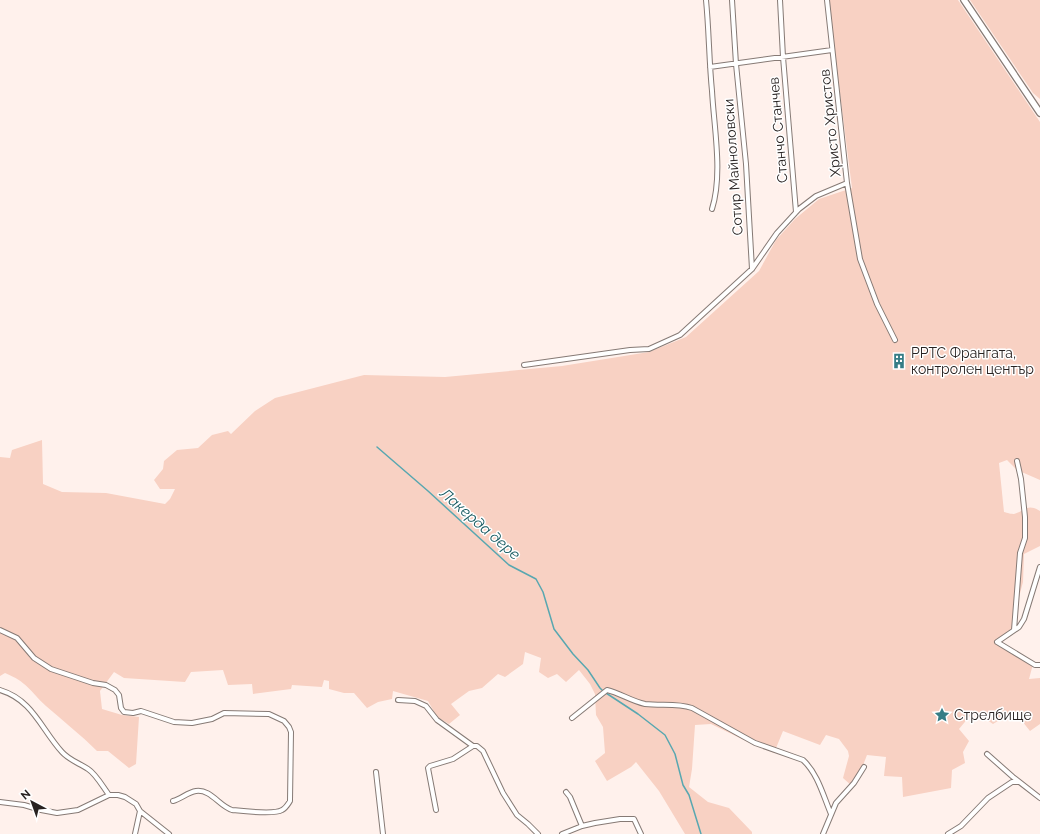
<svg xmlns="http://www.w3.org/2000/svg" width="1040" height="834" viewBox="0 0 1040 834" font-family="Raleway,sans-serif">
<style>
.green{fill:#f8d1c3}
.lines{fill:none;stroke-linecap:round;stroke-linejoin:round}
.stream{stroke:#58a7b0;stroke-width:1.5}
.street-casing{stroke:#867a75;stroke-width:6}
.secondary-casing{stroke:#867a75;stroke-width:8}
.street{stroke:#fff;stroke-width:4}
.secondary{stroke:#fff;stroke-width:5.5}
.labels{text-anchor:middle;dominant-baseline:central;stroke-width:3;stroke-linejoin:round;paint-order:stroke}
.street-label{font-size:14px;fill:#282221;stroke:#fff}
.poi-label{font-size:14px;fill:#282221;stroke:#fff;text-anchor:start}
.water-label{font-size:15px;font-style:italic;fill:#14585f;stroke:#fff}
</style>
<rect width="100%" height="100%" fill="#fff1ec"/>
<path class="green" d="M828,0H958L1040,122V480L1017,470L1007,460L999,463L1004,512C1007,513 1012,514 1014,514C1025,511 1027,503 1040,511V546L1024,554L1023,582L1015,612L1014,630L998,642L1033,664L1029,679L1040,678V724L1030,731L1014,711L993,724L974,711L959,729L969,741L963,752L965,763L952,770L951,788L903,797L902,777L884,776L886,757L867,755L860,773L852,786L843,778L849,756L848,751L839,739L826,735L820,745L783,731L774,753L746,741L711,724L695,725L692,769L689,787L708,802L729,808L752,832V834H685L659,791L636,762L631,767L607,781L595,761L605,753L603,727L596,715L595,694L590,684L579,670L566,682L557,674L548,678L539,672L541,658L525,652L523,664L505,677L498,674L482,688L469,691L451,704L460,715L449,724L437,717L428,701L393,691L392,699L378,702L367,708L354,693H344L329,689V681L324,680L322,687L292,685L291,689L253,694L252,684L228,685L223,670L191,672L185,682L124,678L114,672L100,691L102,709L122,715L139,717L136,764L129,768L108,751H97C81,735 63,721 46,706C30,691 27,682 5,673L0,676V457L10,458L12,450L42,440L43,484L62,492L106,493L165,504L170,499L175,489H160L154,480L163,469L164,461L177,450L198,448L212,435L228,431L231,434L255,411L275,398L364,375L445,377L562,366L649,352L686,337L759,271L776,240L795,219L819,199L852,188Z
M970,0H1040V99L1033,93Z"/>
<g class="lines">
<path class="stream" d="M377,447L428,491L509,565L536,579L543,592L554,629L573,654L588,670L600,688L603,691
M606,693L638,714L665,735L675,754L683,785L689,795L701,834"/>
<g class="street-casing">
<path id="street" d="M706,0C709,30 709,61 712,91C714,128 723,174 712,209
M732,0L736,64L746,164L752,269
M780,0L783,57L796,212
M827,0L847,183L860,259L877,304L895,340
M710,67L832,50
M524,365L630,350L649,349L680,335L752,269L777,233L799,209L816,196L847,183
M1040,567L1024,619L1019,627L997,642L1035,665H1040
M0,630L17,638L34,658L51,669L93,683L106,685L115,690L119,695L121,708L124,712L133,713L141,711L174,722L192,723L212,719L224,713L269,714L284,721L289,727L291,732L290,801C288,804 286,808 282,810C274,815 242,811 232,810C219,806 211,789 196,791C188,792 181,799 173,801
M1014,630L1020,553L1025,538V517L1021,479L1017,461
M0,690C33,700 41,729 62,752C69,760 79,763 88,769C96,774 103,787 109,795
M398,700L415,701L426,706L437,720L473,746H477L483,751L503,793L517,815L528,824L538,834
M572,718L607,690C620,693 631,701 645,704C661,706 677,703 692,708L755,743L803,760C818,774 823,795 831,814
M987,754L1013,777L1040,798
M376,772L383,834
M566,792L570,797L582,826
M0,802L24,805L41,810L57,813L78,810L109,795H118L125,797L136,804L140,811L169,834
M436,810L428,768L430,766L453,759L473,746
M135,834L140,811
M562,834L582,826L595,823L620,819H634L641,834
M823,834L836,803L854,783L864,767
M948,834L961,826L988,798L1012,782H1019"/>
</g>
<g class="secondary-casing">
<path id="secondary" d="M964,0L1040,113"/>
</g>
<use href="#street" class="street"/>
<use href="#secondary" class="secondary"/>
</g>
<defs>
<g id="building-bare" transform="scale(1.2)"><path d="M-4-6H4V6H1V3H-1V6H-4ZM-2.5-4.3h1.7v1.8h-1.7ZM.8-4.3h1.7v1.8H.8ZM-2.5-1h1.7V.8h-1.7ZM.8-1h1.7V.8H.8Z" fill="#367d86" stroke="#fff" stroke-width="2.5" paint-order="stroke"/></g>
<g id="sight-bare" transform="scale(1.2)"><path d="M0-6L1.8-2.2L6-1.7L2.9 1.2L3.7 5.4L0 3.3L-3.7 5.4L-2.9 1.2L-6-1.7L-1.8-2.2Z" fill="#367d86" stroke="#fff" stroke-width="2.5" paint-order="stroke"/></g>
</defs>
<g fill-rule="evenodd">
<use href="#building-bare" x="899" y="361"/>
<use href="#sight-bare" x="942" y="715"/>
</g>
<g class="labels">
<g class="street-label">
<text transform="translate(830 123) rotate(-96)">Христо Христов</text>
<text transform="translate(778 130) rotate(-95)">Станчо Станчев</text>
<text transform="translate(733 167) rotate(-94)">Сотир Майноловски</text>
</g>
<g class="poi-label">
<text x="911" y="353">РРТС Франгата,<tspan x="911" dy="16">контролен център</tspan></text>
<text x="954" y="715">Стрелбище</text>
</g>
<g class="water-label">
<text transform="translate(480 524) rotate(41)">Лакерда дере</text>
</g>
</g>
<g transform="translate(32 802) rotate(319)" stroke="#ffffff" stroke-width="3" paint-order="stroke">
<path d="M0-3L7 15L0 10L-7 15Z" fill="#282221"/>
<text y="-6" font-size="11" font-weight="bold" text-anchor="middle" fill="#282221">N</text>
</g>
</svg>
